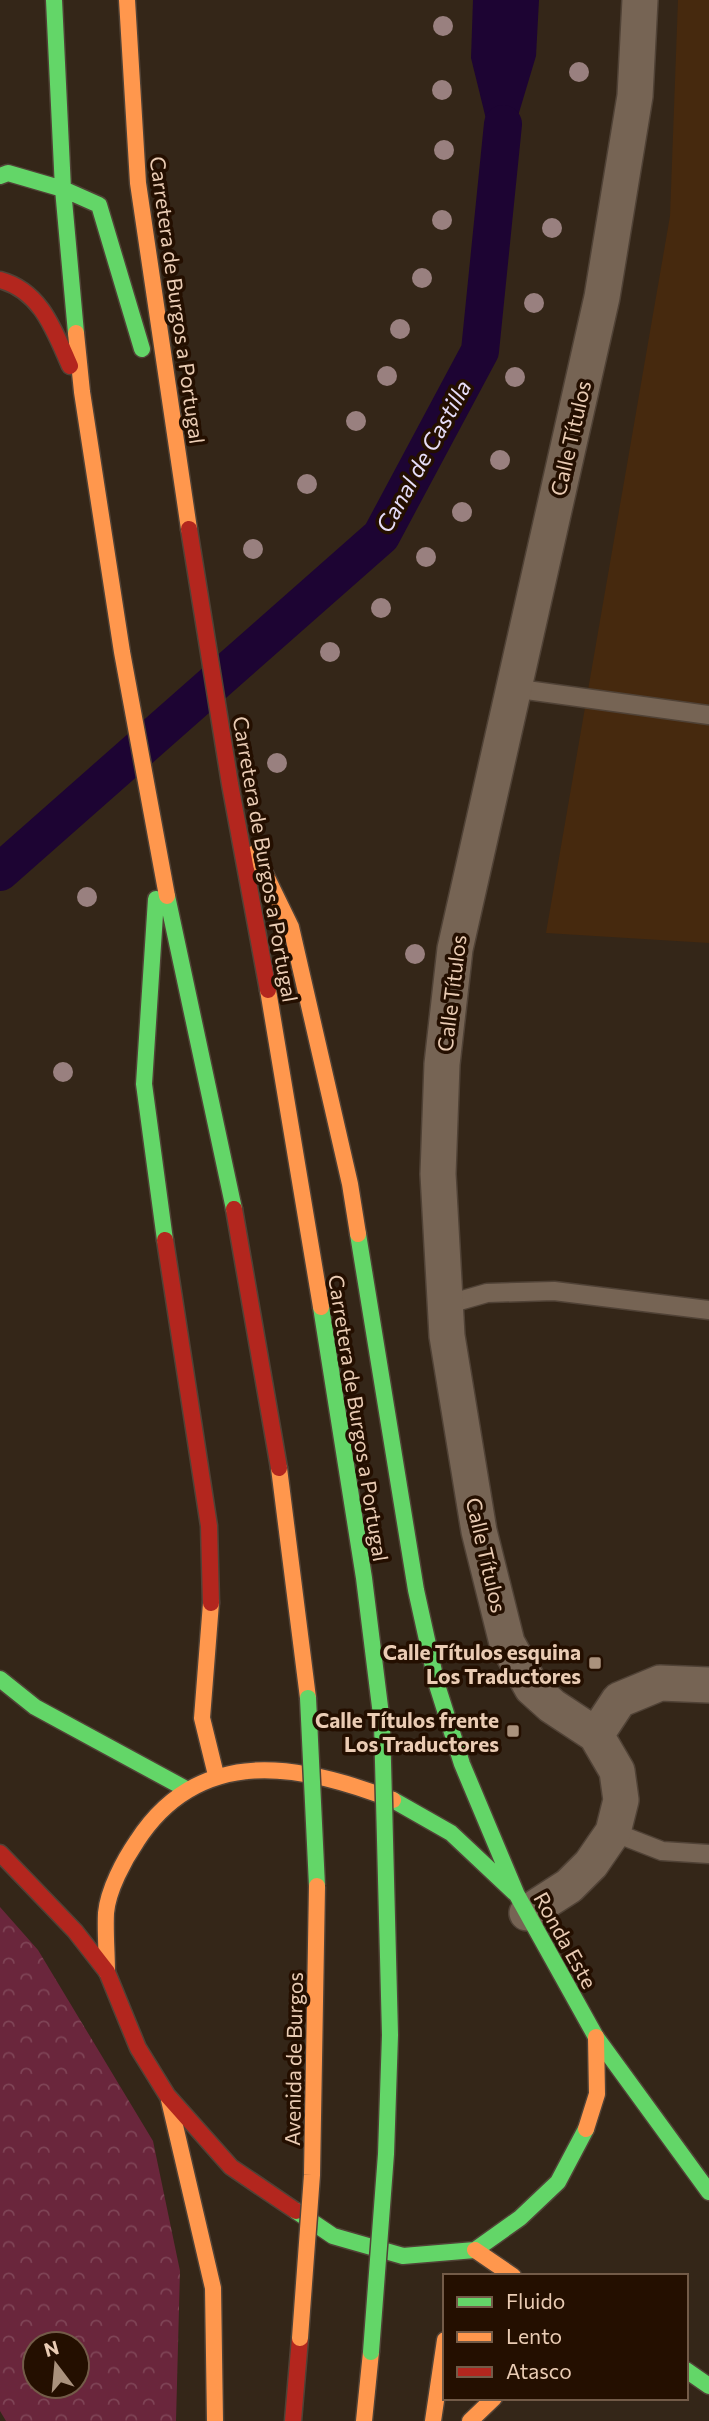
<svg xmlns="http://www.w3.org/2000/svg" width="709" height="2421" viewBox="0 0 709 2421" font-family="Commissioner,sans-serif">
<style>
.built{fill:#46290e}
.park{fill:url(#park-crowns);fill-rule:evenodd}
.water{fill:#1d0433}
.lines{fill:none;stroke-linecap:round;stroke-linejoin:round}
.canal{stroke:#1d0433;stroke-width:38}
.lane-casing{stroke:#504236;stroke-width:21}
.street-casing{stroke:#504236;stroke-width:38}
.fast-casing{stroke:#504236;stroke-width:19}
.slow-casing{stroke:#504236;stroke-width:19}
.jam-casing{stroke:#504236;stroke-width:19}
.lane{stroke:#766454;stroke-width:18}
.street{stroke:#766454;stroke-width:35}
.fast{stroke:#63d668;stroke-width:16}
.slow{stroke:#ff974d;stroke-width:16}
.jam{stroke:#b3261e;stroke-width:16}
.fast-bridge-casing{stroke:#504236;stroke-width:19;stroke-linecap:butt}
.slow-bridge-casing{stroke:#504236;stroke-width:19;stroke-linecap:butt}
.fast-bridge{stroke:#63d668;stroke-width:16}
.slow-bridge{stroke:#ff974d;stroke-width:16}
.tree{fill:#99807f}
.poi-dot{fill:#aa927d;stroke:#240f00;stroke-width:2.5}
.labels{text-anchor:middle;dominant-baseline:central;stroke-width:7;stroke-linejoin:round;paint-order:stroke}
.street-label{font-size:21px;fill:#eaccb4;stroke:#240f00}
.poi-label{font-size:21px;font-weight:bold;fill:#eaccb4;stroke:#240f00;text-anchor:end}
.water-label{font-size:23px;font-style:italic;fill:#e6ddf8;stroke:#240f00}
</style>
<defs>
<pattern id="park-crowns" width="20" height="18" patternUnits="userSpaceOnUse" patternTransform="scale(1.75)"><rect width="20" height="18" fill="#6a263c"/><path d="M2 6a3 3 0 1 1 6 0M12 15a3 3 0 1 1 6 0" fill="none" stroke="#7f4456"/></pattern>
</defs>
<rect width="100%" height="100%" fill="#342618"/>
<path class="built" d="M678,0H709V943L546,933L670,216Z"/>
<path class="park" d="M0,1907L38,1950L153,2141L180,2271L176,2421H6L0,2411ZM35,2344H77V2386H35Z"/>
<path class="water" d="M473,0H539L536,56L500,176L471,58Z"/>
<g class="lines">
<path class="canal" d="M0,872L381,536L480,351L503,124"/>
<g class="lane-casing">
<path id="lane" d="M512,688L709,715
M445,1305L487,1293L554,1291L709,1310
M613,1832L662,1851L709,1854"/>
</g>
<g class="street-casing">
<path id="street" d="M596,1735L619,1700L660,1683L709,1685
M527,1913L569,1886L591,1864L613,1832L621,1800L617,1771L596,1735L552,1706L532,1688L507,1643L479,1531L447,1336L438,1174L442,1064L455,949L602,297L635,96L640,0"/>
</g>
<g class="fast-casing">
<path id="fast" d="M54,0L63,189L76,333
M0,176L8,173L63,189L99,205L142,349
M167,896L234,1209
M156,899L144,1084L165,1240
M358,1234L416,1590L437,1685L462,1764L517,1895
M321,1307L364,1578L382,1723
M0,1679L35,1707L186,1789
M393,1800L451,1833L517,1895L596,2037L709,2192
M296,2211L333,2236L403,2256L475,2250L520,2218L558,2182L586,2129
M686,2370L709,2386"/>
</g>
<g class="slow-casing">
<path id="slow" d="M127,0L138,183L189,529
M76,333L82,392L122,652L167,896
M255,853L291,927L350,1184L358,1234
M268,990L321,1307
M279,1468L308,1698
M211,1603L202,1718L216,1775
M107,1972C107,1953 105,1933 106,1913C108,1890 124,1860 137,1841C200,1744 301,1764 393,1800
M169,2100L213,2288L215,2421
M586,2129L597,2094L596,2037
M475,2250L513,2276
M364,2421L371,2352
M433,2421L445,2340
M470,2421L494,2398"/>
</g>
<g class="jam-casing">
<path id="jam" d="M0,280C41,291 54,330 70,366
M189,529L230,784L268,990
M234,1209L279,1468
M165,1240L209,1526L211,1603
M0,1853L75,1931L107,1972L138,2048L167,2095L231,2167L296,2211
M293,2421L300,2338"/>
</g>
<use href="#lane" class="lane"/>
<use href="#street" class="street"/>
<use href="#fast" class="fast"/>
<use href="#slow" class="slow"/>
<use href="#jam" class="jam"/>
<g class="fast-bridge-casing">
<path id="fast-bridge" d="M308,1698L317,1886
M371,2352L386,2154L390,2035L382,1723"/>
</g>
<g class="slow-bridge-casing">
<path id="slow-bridge" d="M300,2338L312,2175L317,1886"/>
</g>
<use href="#fast-bridge" class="fast-bridge"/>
<use href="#slow-bridge" class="slow-bridge"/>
</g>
<g class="tree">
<circle cx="443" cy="26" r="10"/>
<circle cx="579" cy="72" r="10"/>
<circle cx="442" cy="90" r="10"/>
<circle cx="444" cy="150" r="10"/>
<circle cx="442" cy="220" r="10"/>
<circle cx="552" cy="228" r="10"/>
<circle cx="422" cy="278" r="10"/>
<circle cx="534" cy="303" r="10"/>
<circle cx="400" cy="329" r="10"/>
<circle cx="387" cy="376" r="10"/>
<circle cx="515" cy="377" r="10"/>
<circle cx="356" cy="421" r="10"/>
<circle cx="500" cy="460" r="10"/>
<circle cx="307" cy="484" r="10"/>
<circle cx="462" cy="512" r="10"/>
<circle cx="253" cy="549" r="10"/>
<circle cx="426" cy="557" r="10"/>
<circle cx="381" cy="608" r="10"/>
<circle cx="330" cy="652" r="10"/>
<circle cx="277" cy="763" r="10"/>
<circle cx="87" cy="897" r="10"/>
<circle cx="415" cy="954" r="10"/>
<circle cx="63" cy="1072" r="10"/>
</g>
<g class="poi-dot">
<rect x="588" y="1656" width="14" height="14" rx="3.5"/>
<rect x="506" y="1724" width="14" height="14" rx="3.5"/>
</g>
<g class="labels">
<g class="street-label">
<text transform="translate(178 300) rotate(82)">Carretera de Burgos a Portugal</text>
<text transform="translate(570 438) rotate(-77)">Calle Títulos</text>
<text transform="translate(266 859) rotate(80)">Carretera de Burgos a Portugal</text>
<text transform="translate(451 993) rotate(-83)">Calle Títulos</text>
<text transform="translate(359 1418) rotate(81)">Carretera de Burgos a Portugal</text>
<text transform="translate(487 1555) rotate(77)">Calle Títulos</text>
<text transform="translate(566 1940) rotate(61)">Ronda Este</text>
<text transform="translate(293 2059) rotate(-89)">Avenida de Burgos</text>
</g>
<g class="poi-label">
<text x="581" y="1651">Calle Títulos esquina<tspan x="581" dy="24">Los Traductores</tspan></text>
<text x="499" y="1719">Calle Títulos frente<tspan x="499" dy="24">Los Traductores</tspan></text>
</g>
<g class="water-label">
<text transform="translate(423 456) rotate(-61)">Canal de Castilla</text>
</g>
</g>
<rect x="443" y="2274" width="245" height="126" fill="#240f00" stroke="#735b48" stroke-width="2"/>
<rect x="457" y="2297" width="35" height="10" fill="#63d668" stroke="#735b48" stroke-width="2"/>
<text x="506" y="2309" font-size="21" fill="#eaccb4">Fluido</text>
<rect x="457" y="2332" width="35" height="10" fill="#ff974d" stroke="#735b48" stroke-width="2"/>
<text x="506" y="2344" font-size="21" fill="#eaccb4">Lento</text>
<rect x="457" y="2367" width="35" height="10" fill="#b3261e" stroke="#735b48" stroke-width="2"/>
<text x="506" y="2379" font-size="21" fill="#eaccb4">Atasco</text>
<g transform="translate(56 2365) rotate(344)"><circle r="33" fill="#240f00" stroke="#735b48" stroke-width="2"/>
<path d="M0-5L12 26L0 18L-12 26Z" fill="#aa927d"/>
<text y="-10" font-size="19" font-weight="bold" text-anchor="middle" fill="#eaccb4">N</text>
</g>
</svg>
